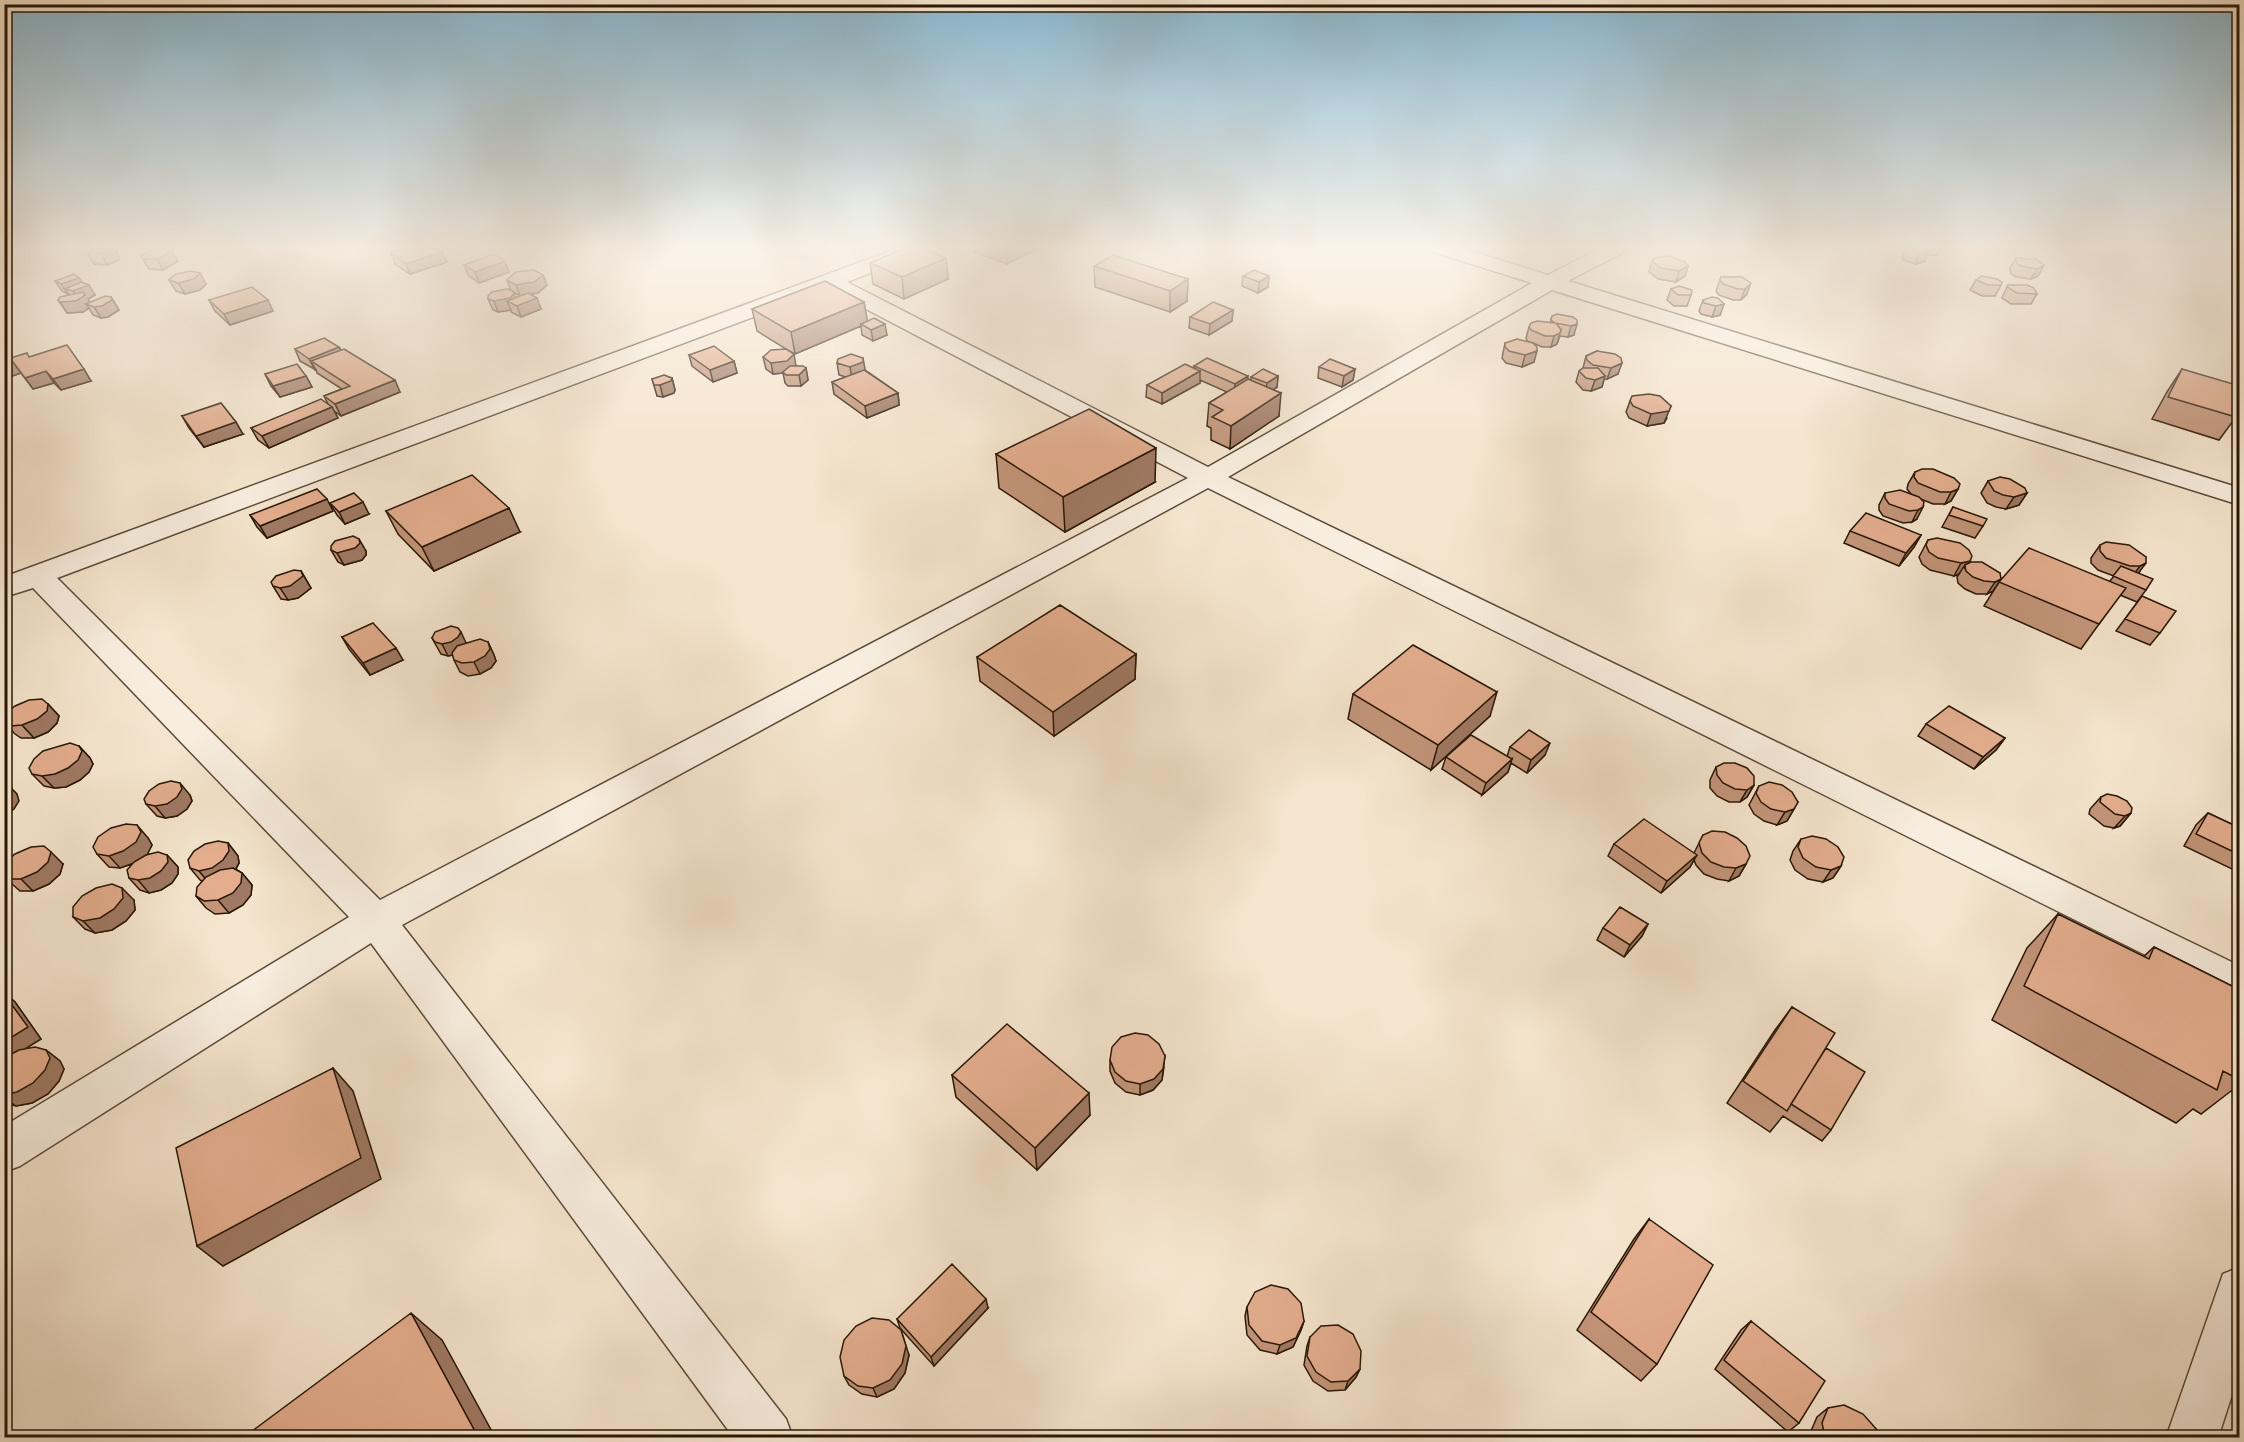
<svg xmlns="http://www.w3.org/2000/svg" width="2244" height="1442" viewBox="0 0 2244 1442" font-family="'IM FELL French Canon',serif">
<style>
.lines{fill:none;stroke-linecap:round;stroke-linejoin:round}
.street-casing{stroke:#5c4a38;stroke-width:3}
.street{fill:#f8eedf;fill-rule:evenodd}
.wall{fill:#c3957a;stroke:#291706;stroke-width:1.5;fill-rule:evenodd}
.shaded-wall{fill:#9f7963;stroke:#291706;stroke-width:1.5}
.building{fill:#e3ad8e;stroke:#291706;stroke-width:1.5}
</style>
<rect width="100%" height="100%" fill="#f5e5ce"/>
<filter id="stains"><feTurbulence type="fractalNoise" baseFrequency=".00333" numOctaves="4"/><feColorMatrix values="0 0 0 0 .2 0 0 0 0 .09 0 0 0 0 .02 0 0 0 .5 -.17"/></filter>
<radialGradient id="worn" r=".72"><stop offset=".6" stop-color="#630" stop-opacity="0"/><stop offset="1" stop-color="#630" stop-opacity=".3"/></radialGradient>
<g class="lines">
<g class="street-casing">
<path id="street" d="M899,248H928L925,252L847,282L1208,467L1532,283L1433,252L1430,248H1461L1548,275L1601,248H1627L1624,252L1568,281L2240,488V505L1552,290L1228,477L2240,966V1002L1208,488L402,925L786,1419L793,1438H734L371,943L20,1166L4,1172V1126L349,917L33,588L4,597V577ZM828,289L1188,478L380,900L57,578Z
M2240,1267V1370L2218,1438H2166L2223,1274Z"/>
</g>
<use href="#street" class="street"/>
</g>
<path class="wall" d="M93,248H114L119,257V260L107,265L94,264L88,254Z
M974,248H1039L1007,264L974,252Z
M1906,248H1942L1938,255H1927L1924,262L1915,264L1903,260L1902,257Z
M172,251L178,261L163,270L149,269L141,256Z
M391,253L447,262L410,274L395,264Z
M946,258L948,279L904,299L873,284L870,263Z
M2016,258L2044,265L2038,276L2031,279L2016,277L2011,274L2010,268Z
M505,261L509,272L479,283L468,275L464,265Z
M1652,261L1688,266L1685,276L1676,282L1658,279L1649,272Z
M1094,266L1188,279L1187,301L1170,312L1095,287Z
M543,275L547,285L538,293L530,294L541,309L521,317L511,312V310L498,312L493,310L488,299L511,291L507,280ZM513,292L520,296L515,298Z
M1243,276H1269L1268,287L1258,293L1242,286Z
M1721,277H1742L1747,294L1741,300H1733L1719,295L1716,291Z
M169,280L206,284L200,290L185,294L176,291Z
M1976,280L2001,285L1995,296H1982L1970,290Z
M55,281L82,283L95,295L88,299L90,302L111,297L119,310L108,317L101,318L93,315L89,308L83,312L67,313L58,300L69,295L62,291Z
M2008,285L2037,294L2031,304H2011L2002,298Z
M1671,289L1691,295L1687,306H1674L1667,300Z
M209,300L273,311L230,325L215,311Z
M1703,300L1724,304L1720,315L1712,317L1701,314L1699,311Z
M864,302L867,321L887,335L873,341L862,335L861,326L795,354L789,351L796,366L806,368L808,380L801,386H788L785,383L783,373L773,374L766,369L763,357L786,349L757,331L752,309Z
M1233,310L1232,321L1209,335L1189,328L1190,317Z
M1552,316L1573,317L1574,335L1568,337L1560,336L1557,344L1551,347H1542L1533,343L1534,362L1522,367L1506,363L1502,358L1505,343H1532L1528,342L1526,338L1529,327L1550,323Z
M339,347L341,350L400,392L341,416L334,411L338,418L269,448L258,440L251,428L328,404L324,396L342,389L317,373L316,370L300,361L295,349Z
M1597,351L1618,374L1607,379H1604L1602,387L1591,391L1583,390L1576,382L1579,371L1583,368L1586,356Z
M689,355L734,361L737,373L713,382L692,366Z
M29,357L91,381L61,390L54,383L33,389L21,373L4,379V360Z
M837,363L865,370L898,393L899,405L867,418L834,394L832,382L846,377L839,375Z
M1194,366L1251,380V377L1278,376L1277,387L1273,390L1279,416L1230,449L1211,440V428L1207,426L1209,403L1227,392L1200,380V383L1162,404L1146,397L1147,385L1194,368Z
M1319,367L1355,369L1353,380L1342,387L1318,378Z
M2182,369L2236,417L2219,440L2152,419L2167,392Z
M265,374L306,376L312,387L280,397L271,386Z
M672,378L675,390L674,393L663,397L657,396L652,379Z
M1630,401L1667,418L1664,423L1647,426L1629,418L1626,412Z
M182,416L243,434L204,447L189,428Z
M996,454L1155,482L1065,532L999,488Z
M2240,464V475L2237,473L2236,468Z
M1915,472L1958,489L1951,501L1945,504H1933L1921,499L1917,519L1912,522L1903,523L1883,516L1879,510V505L1885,493L1911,494L1907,489L1908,484Z
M1988,481L2027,493L2019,505L2006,509L1996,507L1987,503L1981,493Z
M330,503L369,514L345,524L337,515Z
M1953,507L1983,526L1975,538L1942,527Z
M333,511L267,538L257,527L250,515Z
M386,511L520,532L434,571L398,534Z
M1850,531L1921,535L1914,547L1899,566L1844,543Z
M1928,540L1968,563L2000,573L1993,591L1987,594H1976L1965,589L1958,583L1957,577L1959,574L1954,576L1930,570L1922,564L1919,557Z
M2100,545L2146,557L2139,573L2146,590L2137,602L2120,595L2081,649L1984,606L1999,582L2110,581L2114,576L2098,570L2091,563V558Z
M331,550L366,551V555L362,560L344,565L338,562Z
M301,571L311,588L298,598L288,600L281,599L273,586Z
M2142,596L2160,633L2150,645L2116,631Z
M342,637L403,660L370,675L349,649Z
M432,638L466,643L488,642L494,655L496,661L491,668L480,674L468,676L460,672L454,660L453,655L448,656L441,654Z
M1136,654L1135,679L1054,736L980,681L977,657Z
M1353,694L1490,716L1431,770L1348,719Z
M48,704L59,716L57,723L48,732L34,738H21L15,734L4,723Z
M1926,724L2005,738L1996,750L1974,769L1918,736Z
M79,746L90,758L93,764L89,772L80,780L66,787L54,788L44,786L32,774Z
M1510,747L1545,755L1527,773L1511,763L1508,772L1482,795L1442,769L1446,757H1507Z
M1716,767L1754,785L1747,797L1740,802H1729L1717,796L1710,788V780Z
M1759,786L1798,802L1787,821L1777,825L1764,821L1754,814L1749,805Z
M190,795L192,801L187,809L177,816L165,818L157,816L146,804Z
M2101,797L2131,813L2120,826L2114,828L2104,826L2089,814L2090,809Z
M2208,813L2240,828V866L2234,870L2184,846L2196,825Z
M1703,835L1746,864L1739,876L1729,881L1717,879L1704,874L1696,865L1694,860L1690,867L1661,893L1608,856L1614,844L1694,853Z
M148,838L152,845L147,854L167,855L178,867V874L172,883L161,890L149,893L140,890L129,878L132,864L120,868L109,867L97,854Z
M1801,839L1841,866L1833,878L1823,882L1808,879L1795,870L1790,860L1793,851Z
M228,843L238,856L239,863L236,869L242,873L252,885L251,895L243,905L229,913L215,914L206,908L196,896L202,881L200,880L190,868Z
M63,864L60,874L49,884L33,891H20L4,877Z
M134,900L135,910L126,921L112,930L95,933L85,929L73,917Z
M2058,914L2143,957L2154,947L2240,990V1095L2231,1091L2201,1114L2193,1109L2176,1123L1992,1020L2027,948Z
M1648,924L1642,936L1624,957L1597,940L1603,928Z
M4,992L15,1002L41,1039L26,1048L46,1050L60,1061L64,1069L59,1081L48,1094L32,1103L16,1106L4,1103Z
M1792,1007L1826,1048L1831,1130L1822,1141L1783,1116L1770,1132L1727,1103L1775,1030Z
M1110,1060L1164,1067L1162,1080L1153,1090L1140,1095L1126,1092L1115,1083L1110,1071Z
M952,1075L1090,1115L1037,1170L956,1097Z
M1649,1219L1657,1364L1641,1381L1577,1330L1634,1239Z
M1247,1307L1304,1321L1301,1330L1293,1347L1277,1354L1260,1350L1247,1335L1245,1316Z
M988,1308L934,1366L900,1328L897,1319Z
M1751,1321L1799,1423L1788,1432L1715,1369L1741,1330Z
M1310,1337L1360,1369L1356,1377L1345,1390L1328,1391L1313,1381L1304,1365L1307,1346Z
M909,1355L905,1373L894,1389L877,1397L862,1394L849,1385L844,1376Z
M1828,1408L1880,1437H1812L1811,1431L1817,1417Z"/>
<path class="shaded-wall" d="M113,248H114L119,257V260L107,265L101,254Z
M1006,248H1039L1007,264Z
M172,251L178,261L163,270L157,259Z
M1929,251L1924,262L1915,264L1920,253Z
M442,252L447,262L410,274L406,264Z
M946,258L948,279L904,299L902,277Z
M505,261L509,272L479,283L475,272Z
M2044,265L2038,276L2031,279L2037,269Z
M1688,266L1685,276L1676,282L1679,271Z
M200,273L206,284L200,290L185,294L178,283Z
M543,275L547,285L538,293L520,296L516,285Z
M1269,276L1268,287L1258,293L1259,282Z
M79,278L85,286L89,285L95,295L88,299L92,306L86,304L89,308L83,312L67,313L60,302L78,299L73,291L65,289L69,294L68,295L61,284Z
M1188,279L1187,301L1170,312V291Z
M1751,283L1747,294L1741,300L1745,289Z
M513,291L517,302L537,298L541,309L521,317L517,306L507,301L511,310L498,312L494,301Z
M111,297L119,310L108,317L101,318L94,307Z
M268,300L273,311L230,325L224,314Z
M864,302L868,324H861V326L795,354L791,332Z
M1724,304L1720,315L1712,317L1716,306Z
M1233,310L1232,321L1209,335L1210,324Z
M885,324L887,335L873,341L871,330Z
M1577,324L1574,335L1568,337L1571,326Z
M1561,330L1557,344L1551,347L1554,336Z
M339,347L345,359L311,361L316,370H315L309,359Z
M1537,351L1534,362L1522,367L1525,355Z
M794,354L796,366L783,372V373L773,374L771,363Z
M863,358L865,369V373L852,379L850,367Z
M734,361L737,373L713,382L710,370Z
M13,362L21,373L4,379V365Z
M1622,363L1618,374L1607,379L1611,368Z
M806,368L808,380L801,386L799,375Z
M84,369L91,381L61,390L53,379Z
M1355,369L1353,380L1342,387L1344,376Z
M46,371L54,383L33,389L25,378Z
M1200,371V383L1162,404V393Z
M306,376L312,387L280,397L273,386Z
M1248,376L1247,387L1234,395L1235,384Z
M1278,376L1277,387L1265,395L1267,383Z
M1605,376L1602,387L1591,391L1595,380Z
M672,378L675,390L674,393L663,397L660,385Z
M395,380L400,392L341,416L335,404Z
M898,393L899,405L867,418L865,406Z
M1281,393L1279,416L1230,449L1231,426Z
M1671,406L1664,423L1647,426L1651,414Z
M332,407L338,418L269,448L262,436Z
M236,422L243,434L204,447L196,436Z
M1156,448L1155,482L1065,532L1063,497Z
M1958,489L1951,501L1945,504L1951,492Z
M2027,493L2019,505L2006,509L2014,497Z
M327,499L333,511L267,538L260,526Z
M363,502L369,514L345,524L339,512Z
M1923,507L1917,519L1912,522L1918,510Z
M509,508L520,532L434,571L422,547Z
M1921,535L1914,547L1899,566L1906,553Z
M359,539L366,551V555L362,560L344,565L337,553Z
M1970,561L1965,568V565L1959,574L1954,576L1961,563Z
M2146,563L2137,575L2131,578L2140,566Z
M301,571L311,588L298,598L288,600L280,588Z
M2001,579L1993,591L1987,594L1995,582Z
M461,632L467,645L457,654L448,656L442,644Z
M488,642L494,655L496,661L491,668L480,674L474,662Z
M396,648L403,660L370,675L363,663Z
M1136,654L1135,679L1054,736L1053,712Z
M1497,692L1490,716L1431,770L1438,745Z
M48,704L59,716L57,723L48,732L34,738L22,725Z
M2005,738L1996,750L1974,769L1983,757Z
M1550,743L1545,755L1527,773L1531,760Z
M79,746L90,758L93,764L89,772L80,780L66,787L54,788L42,776Z
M1512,759L1508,772L1482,795L1486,783Z
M5,782L17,794L19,801L14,809L4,816Z
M180,783L190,795L192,801L187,809L177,816L165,818L155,806Z
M1754,785L1747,797L1740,802L1747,790Z
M1794,809L1787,821L1777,825L1785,812Z
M2131,813L2120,826L2114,828L2125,816Z
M137,825L148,838L152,845L147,855L134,863L120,868L109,856Z
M228,843L238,856L239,863L234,872L209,883L199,871Z
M51,852L63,864L60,874L49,884L33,891L21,879Z
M167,855L178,867V874L172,883L161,890L149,893L138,880Z
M1697,855L1690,867L1661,893L1667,881Z
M1746,864L1739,876L1729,881L1736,868Z
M1841,866L1833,878L1823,882L1831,870Z
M242,873L252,885L251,895L243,905L229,913L218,900Z
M122,888L134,900L135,910L126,921L112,930L95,933L83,921Z
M1648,924L1642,936L1624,957L1630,945Z
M4,992L15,1002L41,1039L4,1062Z
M46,1050L60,1061L64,1069L59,1081L48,1094L32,1103L16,1106L4,1098V1095Z
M1165,1056L1162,1080L1153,1090L1140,1095V1084Z
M333,1068L353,1091L381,1179L223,1266L197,1246Z
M1089,1093L1090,1115L1037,1170L1035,1148Z
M986,1299L988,1308L934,1366L931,1357Z
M411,1313L442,1340L495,1437H478Z
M1304,1321L1301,1330L1293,1347L1277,1354L1280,1345Z
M901,1330L909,1355L905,1373L894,1389L877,1397L873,1388Z
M1360,1369L1356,1377L1345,1390L1348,1381Z"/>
<path class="building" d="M93,248H113V249L101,254H88Z
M162,248H166L172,251L157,259H143L141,256L149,250Z
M407,248H437L442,252L406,264L391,253Z
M905,248H923L946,258L902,277L870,263Z
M1907,248H1927L1929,251L1920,253L1908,249Z
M494,254L505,261L475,272L464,265Z
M1113,255L1188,279L1170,291L1094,266Z
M1670,256L1685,262L1688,266L1679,271L1661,268L1652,261L1654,258Z
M2016,258L2036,259L2044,265L2037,269L2021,266L2016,263Z
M534,270L543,275L534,282L516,285L507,280L516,272Z
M1254,270L1269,276L1259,282L1243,276Z
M191,271L200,273L194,279L178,283L169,280L176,274Z
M74,274L79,278L61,284L55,281Z
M1982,276L1997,279L2002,282L2001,285H1988L1976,280Z
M1721,277H1742L1751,283L1745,289H1738L1723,284L1720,280Z
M825,281L864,302L791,332L752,309Z
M81,282L89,285L73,291L65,289Z
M2008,285H2027L2034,288L2037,294L2017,293L2007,287Z
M1679,286L1692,290L1691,295H1678L1671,289Z
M252,287L268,300L224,314L209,300Z
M507,289L513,291L514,294L510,298L494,301L488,299V296L492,292Z
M83,292L85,295L76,301L60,302L58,300L60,297Z
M528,293L537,298L517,306L507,301Z
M105,296L111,297L112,300L102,306L94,307L86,304Z
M1712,297L1718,298L1724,304L1716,306L1704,303L1703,300Z
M1213,302L1233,310L1210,324L1190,317Z
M1557,314L1573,317L1577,320V324L1571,326L1556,323L1561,330L1560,333L1554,336H1545L1531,330L1529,327L1531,323L1537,321L1555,323L1551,320L1552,316Z
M874,318L885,324L871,330L861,324Z
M324,338L339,347L309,359L295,349Z
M1517,339L1533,343L1537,347V351L1525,355L1509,351L1505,347V343Z
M67,345L84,369L53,379L46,371L25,378L13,362L4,365V360L27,353L29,357Z
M714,346L734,361L710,370L689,355Z
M344,349L395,380L335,404L324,396L350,386L311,361Z
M786,349L794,354L787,361L771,363L763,357L771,350Z
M1597,351L1615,354L1621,358L1622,363L1611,368L1593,365L1587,360L1586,356Z
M851,354L863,358V362L850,367L837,363L838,359Z
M1207,358L1248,376L1235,384L1194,366Z
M1330,359L1355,369L1344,376L1319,367Z
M297,364L306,376L273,386L265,374Z
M1185,364L1200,371L1162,393L1147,385Z
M790,366H803L806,368L799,375H786L783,372Z
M1583,368H1598L1605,376L1595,380L1586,378L1579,371Z
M1263,369L1278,376L1267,383L1251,377Z
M2182,369L2240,386V410L2236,417L2168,397Z
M864,370L898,393L865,406L832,382Z
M664,375L672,378L671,381L660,385H654L652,379Z
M1248,379L1281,393L1231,426L1212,417L1223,410L1209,403Z
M1649,394L1660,396L1671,406L1669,411L1651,414L1633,406L1630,401L1632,396Z
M321,399L332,407L262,436L251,428Z
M221,403L236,422L196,436L182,416Z
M1089,409L1156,448L1063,497L996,454Z
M1922,469H1933L1954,478L1960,484L1958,489L1951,492H1940L1918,483L1914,477L1915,472Z
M472,475L509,508L422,547L386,511Z
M2000,477L2010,479L2025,488L2027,493L2014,497L2003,495L1994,491L1988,481Z
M317,489L327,499L260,526L250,515Z
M1900,490L1919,497L1924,502L1923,507L1918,510L1909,511L1889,504L1885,498V493Z
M354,493L363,502L339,512L330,503Z
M1953,507L1987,519L1983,526L1949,515Z
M1866,513L1921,535L1906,553L1850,531Z
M353,536L359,539L360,543L355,548L337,553L331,550V546L335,541Z
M1937,538L1960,543L1969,550L1972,556L1970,561L1961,563L1938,558L1929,552L1926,545L1928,540Z
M2106,542L2129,545L2146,557V563L2140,566H2130L2106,558L2100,551V545Z
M2029,548L2126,588L2099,624L1999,582Z
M1971,562H1982L2000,573L2001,579L1995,582L1984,581L1973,577L1966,571L1965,565Z
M2121,566L2153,579L2146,590L2113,576Z
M294,570L301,571L303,576L290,586L280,588L273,586L271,582L276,576Z
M2142,596L2176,611L2160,633L2125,619Z
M1060,605L1136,654L1053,712L977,657Z
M373,623L396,648L363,663L342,637Z
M451,626L458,628L461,632L458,637L451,642L442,644L435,642L432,638L435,632Z
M480,639L488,642L490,649L485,656L474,662L462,663L454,660L452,653L457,646Z
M1413,645L1497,692L1438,745L1353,694Z
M42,699L48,704L47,711L37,719L22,725L10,726L4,722L5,714L15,706L29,700Z
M1949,706L2005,738L1983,757L1926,724Z
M1529,730L1550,743L1531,760L1510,747Z
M1471,735L1512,759L1486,783L1446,757Z
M70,743L79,746L82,751L78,760L68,768L55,774L42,776L32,774L29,768L34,759L43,751Z
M1724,763H1735L1747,768L1754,776V785L1747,790L1735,789L1723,783L1717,775L1716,767Z
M171,781L180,783L182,789L177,797L167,804L155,806L146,804L144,799L149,791L159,784Z
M4,782L7,788L4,793Z
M1769,782L1782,785L1792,792L1798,802L1794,809L1785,812L1771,809L1761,802L1756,793L1759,786Z
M2107,794L2117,796L2127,801L2132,808L2131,813L2125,816L2115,814L2100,802L2101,797Z
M2208,813L2240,828V855L2196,834Z
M1644,819L1697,855L1667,881L1614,844Z
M126,824L137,825L141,832L136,842L123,851L109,856L97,854L93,847L98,837L111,828Z
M1712,831L1725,832L1737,838L1746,846L1750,856L1746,864L1736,868L1724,867L1711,862L1702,853L1699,843L1703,835Z
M1812,836L1826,839L1838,847L1844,857L1841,866L1831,870L1816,867L1803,858L1798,847L1801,839Z
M218,841L228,843L229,851L223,860L212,868L199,871L190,868L188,860L194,851L205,844Z
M44,846L51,852L48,862L37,872L21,879H7L4,877V863L15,854L31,847Z
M158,852L167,855L168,862L161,871L150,878L138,880L129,878L127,870L134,862L146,855Z
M233,868L242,873L241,883L233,893L218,900L204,901L196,896L197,887L206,877L220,870Z
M112,884L122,888L123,898L114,909L100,918L83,921L73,917V907L82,896L96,888Z
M1620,907L1648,924L1630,945L1603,928Z
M2058,914L2149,959L2154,947L2240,990V1080L2223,1071L2217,1090L2024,986Z
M4,994L28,1027L4,1042Z
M1792,1007L1835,1033L1787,1111L1743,1081Z
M1007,1024L1089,1093L1035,1148L952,1075Z
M1135,1033L1148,1035L1159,1044L1165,1056L1163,1069L1154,1079L1140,1084L1126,1081L1115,1072L1110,1060L1112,1047L1121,1037Z
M35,1047L46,1050L50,1058L45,1070L33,1083L17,1092L4,1095V1058L19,1050Z
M1826,1048L1865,1072L1831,1130L1791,1104Z
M333,1068L361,1158L197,1246L176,1148Z
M1649,1219L1713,1265L1657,1364L1591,1312Z
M952,1264L986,1299L931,1357L897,1319Z
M1271,1285L1288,1289L1301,1303L1304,1321L1296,1338L1280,1345L1262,1341L1249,1325L1247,1307L1255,1292Z
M411,1313L478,1437H244Z
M872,1318L889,1320L901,1330L906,1346L902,1364L890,1380L873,1388L858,1386L844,1376L840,1357L844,1340L856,1326Z
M1751,1321L1825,1381L1799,1423L1724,1360Z
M1338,1325L1353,1334L1361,1351L1360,1369L1348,1381L1331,1382L1316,1372L1307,1356L1310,1337L1321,1326Z
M1844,1405L1863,1414L1878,1431L1880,1437H1825L1822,1423L1828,1408Z"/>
<linearGradient id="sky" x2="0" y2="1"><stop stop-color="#8ab9d2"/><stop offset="0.55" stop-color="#faf3e9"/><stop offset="1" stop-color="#faf3e9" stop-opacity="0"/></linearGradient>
<rect width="2244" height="450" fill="url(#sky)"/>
<rect width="2244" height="1442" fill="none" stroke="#f5e5ce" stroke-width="24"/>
<rect x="6" y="6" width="2232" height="1430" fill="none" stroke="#291706" stroke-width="3"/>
<rect x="12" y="12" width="2220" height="1418" fill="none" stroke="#291706" stroke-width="1.5"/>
<rect width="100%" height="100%" filter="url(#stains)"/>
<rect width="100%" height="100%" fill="url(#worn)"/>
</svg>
